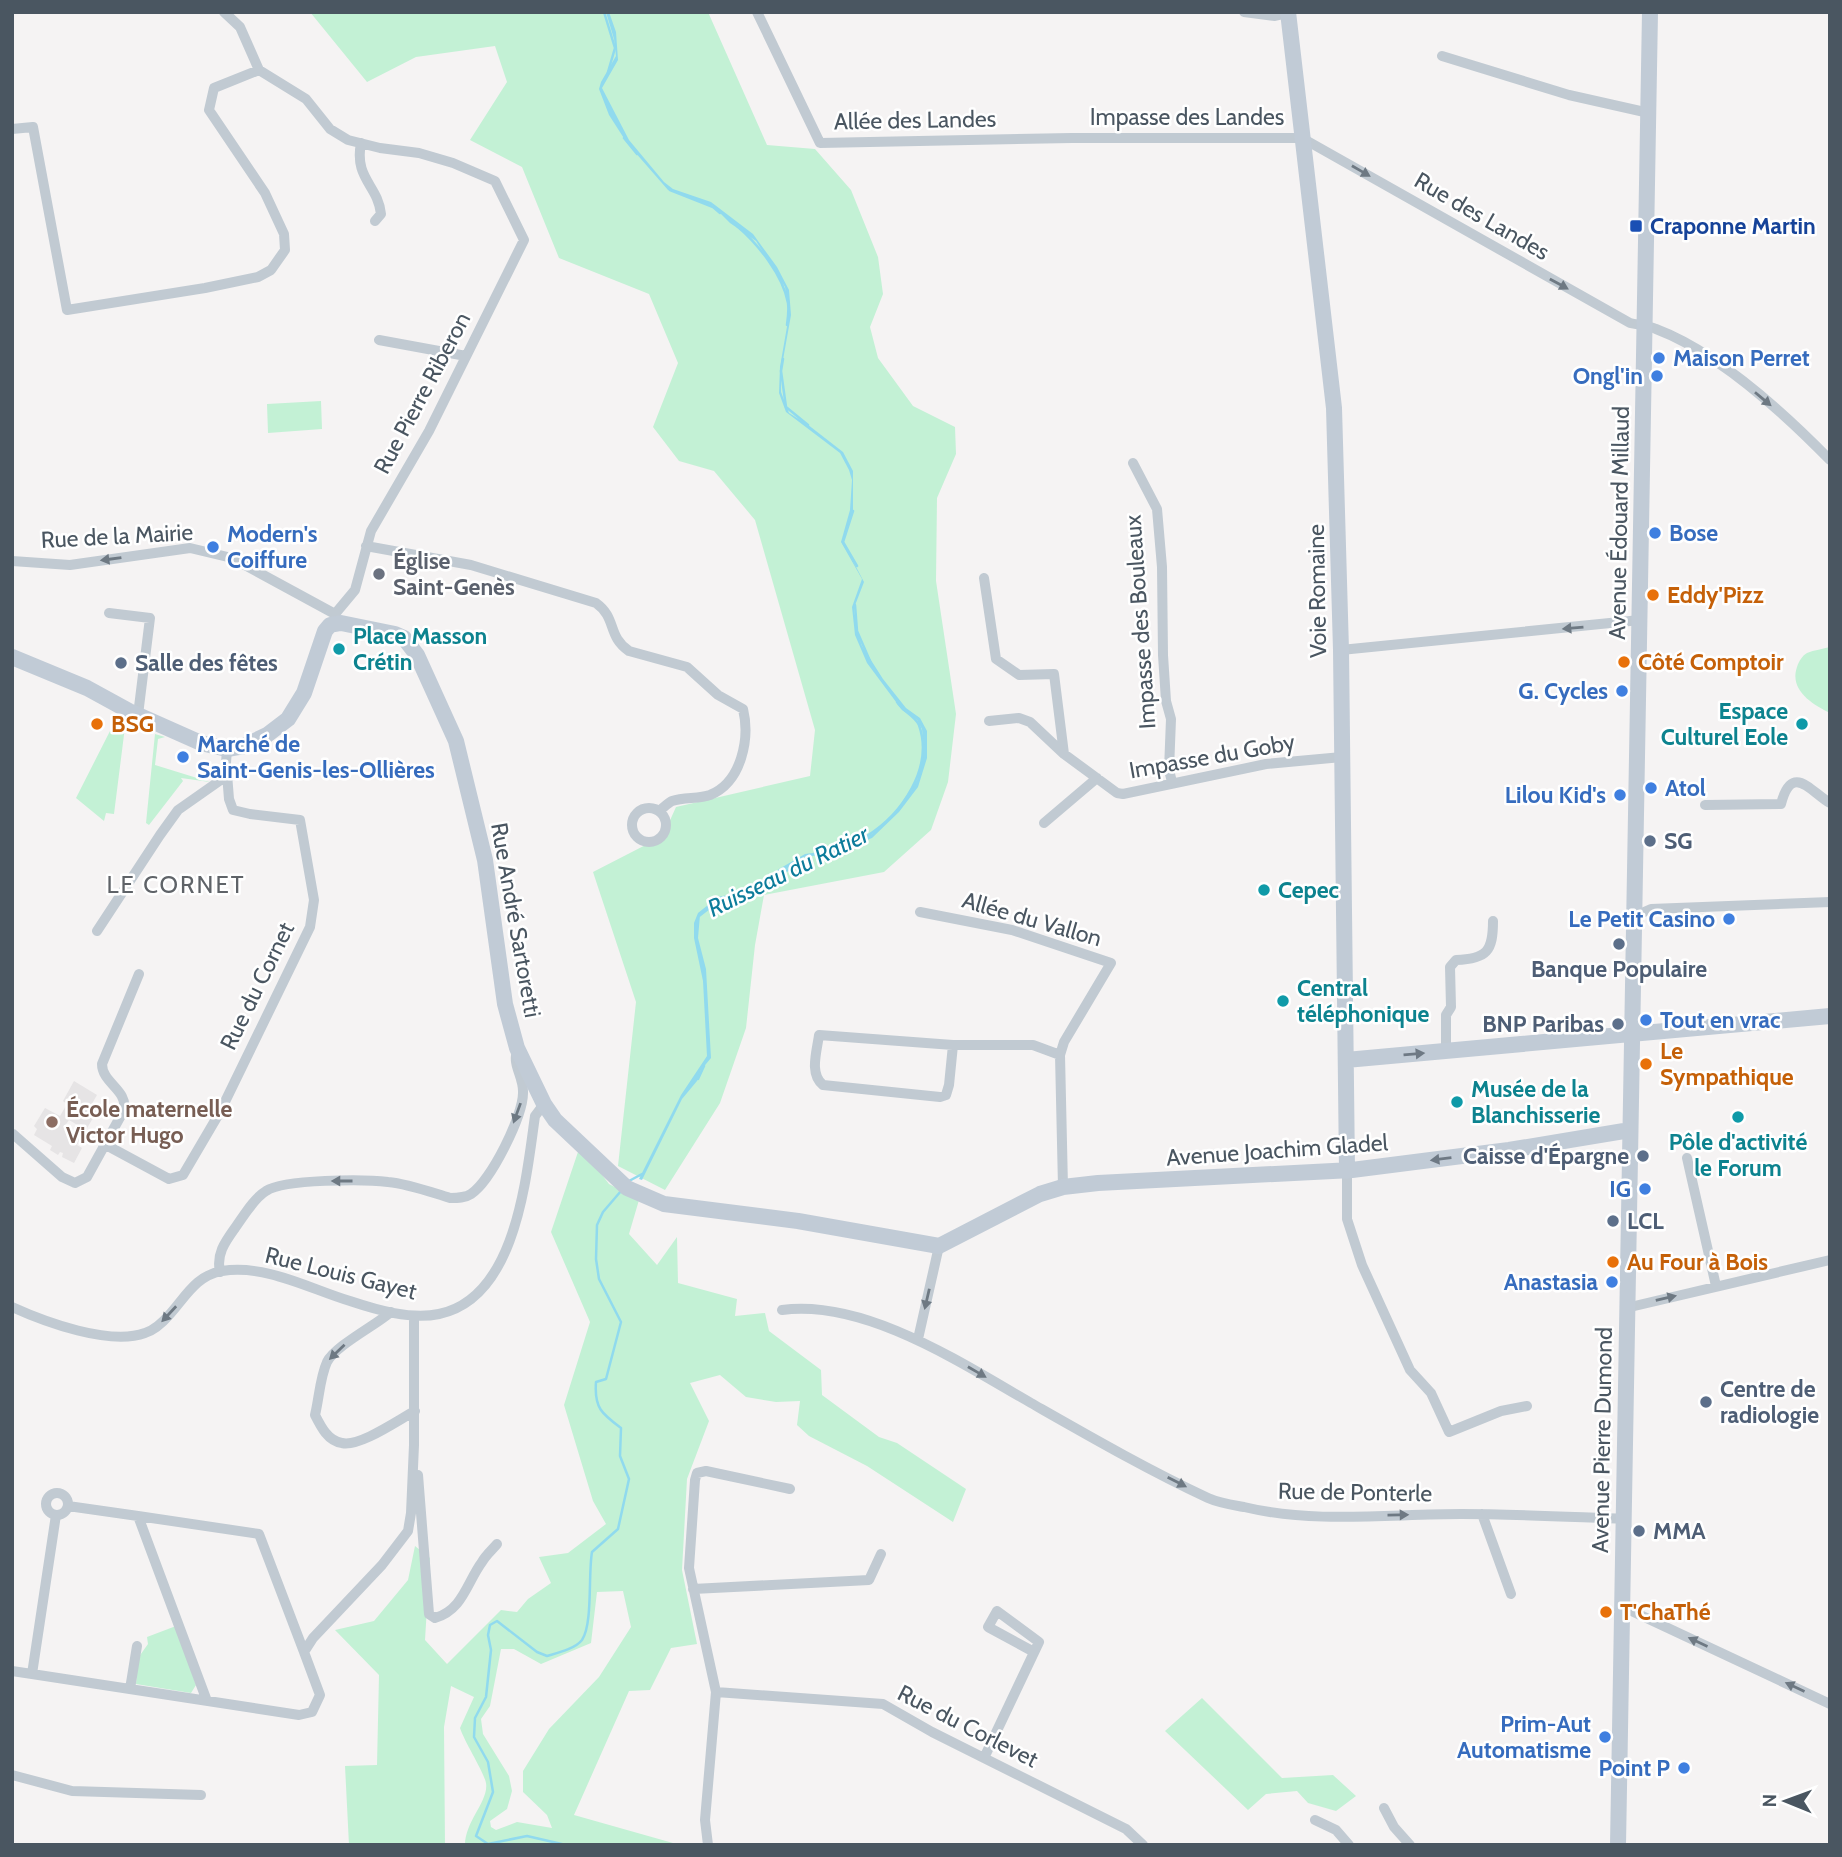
<svg xmlns="http://www.w3.org/2000/svg" width="1842" height="1857" viewBox="0 0 1842 1857" font-family="Cabin,sans-serif">
<style>
.education{fill:#e6e4e5}
.green{fill:#c3f1d5;fill-rule:evenodd}
.water{fill:#90daee}
.lines{fill:none;stroke-linecap:round;stroke-linejoin:round}
.stream{stroke:#90daee;stroke-width:2.5}
.street{stroke:#c1cad2;stroke-width:10}
.secondary{stroke:#c1cbd6;stroke-width:16}
.oneway{fill:#6e7983}
.oneway2{fill:#6e7984}
.transit-dot{fill:#1a4fb4;stroke:#fff;stroke-width:2.5}
.shop-dot{fill:#3f7fe0;stroke:#fff;stroke-width:2.5}
.worship-dot{fill:#6b7280;stroke:#fff;stroke-width:2.5}
.food-dot{fill:#e8710a;stroke:#fff;stroke-width:2.5}
.culture-dot{fill:#0f9aa8;stroke:#fff;stroke-width:2.5}
.service-dot{fill:#5c6f8a;stroke:#fff;stroke-width:2.5}
.education-dot{fill:#8d6e63;stroke:#fff;stroke-width:2.5}
.labels{text-anchor:middle;dominant-baseline:central;stroke-width:5;stroke-linejoin:round;paint-order:stroke}
.street-label{font-size:23px;fill:#4a5661;stroke:#fff}
.transit-label{font-size:23px;font-weight:bold;fill:#164399;stroke:#fff;text-anchor:start}
.shop-label{font-size:23px;font-weight:bold;fill:#366cbe;stroke:#fff;text-anchor:end}
.worship-label{font-size:23px;font-weight:bold;fill:#5b616d;stroke:#fff;text-anchor:start}
.food-label{font-size:23px;font-weight:bold;fill:#c56008;stroke:#fff;text-anchor:start}
.culture-label{font-size:23px;font-weight:bold;fill:#0d838f;stroke:#fff;text-anchor:start}
.service-label{font-size:23px;font-weight:bold;fill:#4e5e75;stroke:#fff;text-anchor:start}
.education-label{font-size:23px;font-weight:bold;fill:#785e54;stroke:#fff;text-anchor:start}
.water-label{font-size:24px;font-style:italic;fill:#0c7c9b;stroke:#fff}
.neighbourhood-label{font-size:24px;letter-spacing:2px;fill:#5f6368;stroke:#fff}
</style>
<rect width="100%" height="100%" fill="#f5f3f3"/>
<path class="education" d="M74,1081L97,1095L90,1107L97,1111L86,1130L69,1120L64,1127L81,1137L77,1145L82,1148L74,1163L62,1157L63,1153L60,1152L58,1155L50,1150L52,1146L34,1135L37,1129L34,1126L45,1108L60,1116L67,1104L63,1101Z"/>
<path class="green" d="M310,12H708L767,145L815,149L851,190L878,257L883,294L870,327L878,358L913,406L955,427L956,454L937,498L936,581L956,714L948,782L931,830L884,872L764,895L755,945L746,1028L720,1103L665,1190L618,1166L636,1002L593,872L663,836L676,807L810,776L815,730L755,520L714,471L679,461L653,427L678,363L649,294L559,258L522,167L470,140L507,82L495,46L416,57L367,82Z
M321,401L322,429L268,433L267,404Z
M1830,647V713C1812,704 1789,690 1797,667C1799,661 1802,656 1807,653C1814,650 1823,649 1830,647Z
M119,716L126,719L114,814L106,813L104,821L76,798L110,731H113Z
M155,734L165,737L158,739L155,765L210,782L181,778L183,781L149,825L146,823Z
M580,1146L609,1184L639,1200L629,1234L657,1265L677,1237L678,1283L737,1299L735,1316L765,1313L769,1331L821,1370L822,1395L879,1437L897,1443L966,1489L953,1522L867,1466L809,1436L797,1425L800,1401L776,1402L746,1397L720,1375L690,1383L709,1421L687,1479L682,1570L697,1644L671,1648L650,1690L629,1691L574,1815L680,1845H465C465,1821 489,1801 486,1783C484,1772 465,1743 460,1728L474,1697L451,1686L444,1727L445,1845H349L345,1766L377,1765L379,1675L335,1630L374,1621L408,1580L415,1546L430,1558L425,1640L447,1664L501,1610L517,1612L528,1599L551,1583L539,1557L568,1553L606,1524L593,1501L564,1405L590,1322L551,1232ZM623,1591L631,1627L599,1677L549,1729L523,1771V1792L547,1815L552,1828L517,1822L496,1830L491,1827L490,1821L507,1809L512,1791L509,1776L483,1734L481,1719L490,1706L501,1649H514L541,1664L591,1643L597,1592Z
M176,1626L196,1685L191,1693L136,1684L138,1658L148,1644L147,1637Z
M1202,1698L1282,1778L1333,1775L1356,1796L1336,1811L1308,1803L1297,1791L1266,1794L1248,1810L1165,1731Z"/>
<path class="water" d="M606,12H609L616,32L618,60L602,88L629,140L664,182L673,189L711,202L753,234L777,267L789,290L791,315L781,371V392L789,413L807,424L843,452L853,471V512L843,542L864,582L854,608L857,631L862,646L883,679L906,708L920,718L927,731V758L918,787L899,812L872,838L836,853L804,857L753,893L719,900L700,915L698,938L706,969L711,1058L701,1070L697,1081L682,1099L642,1180L639,1179L681,1095L707,1056L703,981L694,938V923L698,913L718,897L752,890L779,869L805,854L835,850L872,834L896,811L917,780L924,749L922,729L917,720L902,710L867,663L855,635L852,607L862,579L841,542L850,510L852,480L849,470L840,453L786,412L779,393L780,367L789,315L785,287L756,241L730,223L713,206L668,190L627,143L609,115L599,89L601,82L616,56L614,39Z"/>
<g class="lines">
<path class="stream" d="M604,12L615,48L608,72
M624,138L637,154
M670,190L713,207L720,213
M737,226C758,244 783,275 788,303C789,310 788,318 787,325
M783,359L781,371L786,407L808,425
M853,511L843,542L857,566
M855,605L857,631L870,661
M842,848C850,844 859,841 867,836C902,814 934,768 919,725C915,716 902,711 897,702
M752,893L808,857
M699,916L721,899L725,898
M698,1079L704,1066
M629,1181L642,1174
M566,1845L527,1836L488,1844L476,1836L493,1792L488,1762L474,1737L475,1718L486,1697L491,1650L488,1635L490,1625L497,1621L537,1652L547,1656C557,1653 575,1649 582,1640C593,1624 588,1574 592,1552L618,1529L629,1479L620,1456L621,1428C602,1414 594,1408 596,1382L606,1379L621,1322L599,1279L596,1259L597,1225L603,1212L621,1191"/>
<path class="street" d="M224,12L240,27L259,70L306,99L330,129L348,140L380,148L419,153L453,163L495,181L524,240L429,431L371,531L355,590L335,614V623
M757,12L820,143L1072,138H1302L1630,323C1638,325 1648,325 1656,329C1717,352 1785,414 1830,460
M1244,12L1275,16L1288,13
M1442,56L1569,95L1649,113
M12,129L33,127L67,310L205,288L258,277L271,270L285,250L284,234L265,193L209,110L214,88L259,70
M361,143C354,179 378,185 381,214L375,221
M379,340L466,356
M1133,463L1157,509L1162,567L1163,655L1166,701L1171,719L1169,770L1172,782
M366,546L471,565L596,603C617,618 607,636 629,651L687,667L718,695L743,709C750,738 742,782 710,795C699,799 684,797 672,801C668,803 663,808 659,811
M12,561L70,565L190,548L232,558L335,614
M984,578L996,659L1019,675L1054,674L1064,754
M109,613L150,618L138,715
M1341,650L1640,620
M989,721L1019,718L1030,722L1064,754L1117,793L1123,794L1266,764L1342,757
M1705,805L1781,804C1792,762 1811,792 1830,803
M632 825a17 17 0 1 1 34 0a17 17 0 1 1-34 0Z
M1044,823L1097,778
M920,912L1012,930L1111,963L1064,1042L1060,1055L1063,1187
M1635,916L1651,909L1830,902
M97,931L160,835L178,810L225,777L227,749
M953,1045L949,1085L946,1095L940,1097L823,1085C809,1074 817,1051 819,1035L953,1045H1033L1060,1055
M1446,1051V1015L1451,1007L1450,967L1456,960C1487,959 1493,951 1493,921
M12,1136L13,1134L62,1177L75,1183L87,1177L124,1110C128,1090 102,1083 102,1064L139,974
M106,1145L169,1179L183,1175L220,1112L310,927L314,900L300,820L250,814L233,810L229,799L227,774
M1687,1158L1716,1286
M1347,1171V1219L1362,1265L1410,1370L1431,1393L1449,1432L1501,1411L1527,1406
M220,1272C216,1254 225,1242 235,1228C243,1217 254,1198 266,1191C284,1179 365,1179 388,1182C409,1184 430,1192 450,1198C458,1198 465,1198 471,1194C491,1181 523,1116 523,1093C524,1077 512,1066 517,1050
M12,1307C45,1322 110,1346 145,1333C155,1330 164,1321 170,1314C186,1296 197,1275 222,1271C266,1264 310,1289 350,1301C377,1310 411,1320 439,1314C516,1298 526,1179 535,1116L544,1104
M1626,1308L1830,1260
M782,1310C865,1299 961,1363 1031,1403C1089,1436 1148,1470 1208,1498C1219,1503 1233,1505 1244,1507C1315,1524 1389,1514 1461,1514C1516,1514 1570,1517 1625,1519
M391,1312C376,1325 335,1346 327,1362C320,1377 319,1399 315,1415C321,1427 328,1441 342,1443C360,1447 398,1420 415,1411
M918,1339L939,1246
M418,1475L429,1614L435,1618C463,1610 467,1582 482,1562C486,1555 492,1550 497,1544
M46 1504a11 11 0 1 1 22 0a11 11 0 1 1-22 0Z
M68,1506L138,1516L207,1701
M1482,1514L1511,1594
M56,1515L32,1674L299,1715L312,1712L320,1695L304,1652L313,1638L382,1565L408,1531L411,1513L414,1445V1316
M138,1516L259,1534L304,1652
M693,1589L869,1580L881,1554
M1623,1607L1830,1704
M12,1671L32,1674
M130,1689L137,1646
M716,1692L883,1704L932,1732L1126,1829L1143,1845
M984,1758L1039,1642L997,1611L988,1627L1034,1652
M12,1775L72,1791L201,1795
M1384,1808L1394,1827L1410,1845
M1315,1820L1336,1830L1349,1845
M708,1845L705,1820L716,1692L689,1568L695,1480L697,1473L706,1471L790,1489"/>
<path class="secondary" d="M1288,12L1334,408L1341,650L1347,1171
M12,657L87,688L129,711L201,743L227,749L244,746L267,735L288,719L304,693L325,631L330,625L341,623L395,634L404,638L417,655L456,741L485,860L505,1004L517,1048L544,1104L555,1120L627,1188L664,1204L798,1221L939,1246L1040,1194L1063,1187L1098,1183L1352,1170L1509,1150L1630,1130
M1346,1060L1830,1016
M1618,1845L1650,12"/>
</g>
<defs><path id="oneway-solid" d="M-6-.8H1V-3.2L6.5 0L1 3.2V.8H-6Z" transform="scale(1.75)"/></defs>
<g class="oneway">
<use href="#oneway-solid" transform="translate(1361 171) rotate(30)"/>
<use href="#oneway-solid" transform="translate(1559 284) rotate(29)"/>
<use href="#oneway-solid" transform="translate(1763 399) rotate(40)"/>
<use href="#oneway-solid" transform="translate(111 559) rotate(172)"/>
<use href="#oneway-solid" transform="translate(1573 628) rotate(175)"/>
<use href="#oneway-solid" transform="translate(517 1113) rotate(110)"/>
<use href="#oneway-solid" transform="translate(342 1181) rotate(180)"/>
<use href="#oneway-solid" transform="translate(1666 1298) rotate(-13)"/>
<use href="#oneway-solid" transform="translate(927 1299) rotate(103)"/>
<use href="#oneway-solid" transform="translate(169 1314) rotate(133)"/>
<use href="#oneway-solid" transform="translate(337 1352) rotate(136)"/>
<use href="#oneway-solid" transform="translate(977 1372) rotate(30)"/>
<use href="#oneway-solid" transform="translate(1177 1482) rotate(27)"/>
<use href="#oneway-solid" transform="translate(1398 1515) rotate(-1)"/>
<use href="#oneway-solid" transform="translate(1698 1642) rotate(-155)"/>
<use href="#oneway-solid" transform="translate(1795 1687) rotate(-155)"/>
</g>
<g class="oneway2">
<use href="#oneway-solid" transform="translate(1414 1054) rotate(-5)"/>
<use href="#oneway-solid" transform="translate(1441 1159) rotate(173)"/>
</g>
<rect class="transit-dot" x="1629" y="219" width="14" height="14" rx="3.5"/>
<g class="shop-dot">
<circle cx="1659" cy="358" r="7"/>
<circle cx="1657" cy="376" r="7"/>
<circle cx="1655" cy="533" r="7"/>
<circle cx="213" cy="547" r="7"/>
<circle cx="1622" cy="691" r="7"/>
<circle cx="183" cy="757" r="7"/>
<circle cx="1651" cy="788" r="7"/>
<circle cx="1620" cy="795" r="7"/>
<circle cx="1729" cy="919" r="7"/>
<circle cx="1646" cy="1020" r="7"/>
<circle cx="1645" cy="1189" r="7"/>
<circle cx="1612" cy="1282" r="7"/>
<circle cx="1605" cy="1737" r="7"/>
<circle cx="1684" cy="1768" r="7"/>
</g>
<circle class="worship-dot" cx="379" cy="574" r="7"/>
<g class="food-dot">
<circle cx="1653" cy="595" r="7"/>
<circle cx="1624" cy="662" r="7"/>
<circle cx="97" cy="724" r="7"/>
<circle cx="1646" cy="1064" r="7"/>
<circle cx="1613" cy="1262" r="7"/>
<circle cx="1606" cy="1612" r="7"/>
</g>
<g class="culture-dot">
<circle cx="339" cy="649" r="7"/>
<circle cx="1802" cy="724" r="7"/>
<circle cx="1264" cy="890" r="7"/>
<circle cx="1283" cy="1001" r="7"/>
<circle cx="1457" cy="1102" r="7"/>
<circle cx="1738" cy="1117" r="7"/>
</g>
<g class="service-dot">
<circle cx="121" cy="663" r="7"/>
<circle cx="1650" cy="841" r="7"/>
<circle cx="1619" cy="944" r="7"/>
<circle cx="1618" cy="1024" r="7"/>
<circle cx="1643" cy="1156" r="7"/>
<circle cx="1613" cy="1221" r="7"/>
<circle cx="1706" cy="1402" r="7"/>
<circle cx="1639" cy="1531" r="7"/>
</g>
<circle class="education-dot" cx="52" cy="1122" r="7"/>
<g class="labels">
<g class="street-label">
<text x="1187" y="117">Impasse des Landes</text>
<text transform="translate(915 120) rotate(-1)">Allée des Landes</text>
<text transform="translate(1482 216) rotate(30)">Rue des Landes</text>
<text transform="translate(422 393) rotate(-62)">Rue Pierre Riberon</text>
<text transform="translate(1619 523) rotate(-89)">Avenue Édouard Millaud</text>
<text transform="translate(117 536) rotate(-3)">Rue de la Mairie</text>
<text transform="translate(1317 591) rotate(-91)">Voie Romaine</text>
<text transform="translate(1140 622) rotate(-94)">Impasse des Bouleaux</text>
<text transform="translate(1212 756) rotate(-10)">Impasse du Goby</text>
<text transform="translate(1032 919) rotate(16)">Allée du Vallon</text>
<text transform="translate(516 920) rotate(80)">Rue André Sartoretti</text>
<text transform="translate(257 986) rotate(-64)">Rue du Cornet</text>
<text transform="translate(1277 1150) rotate(-4)">Avenue Joachim Gladel</text>
<text transform="translate(341 1273) rotate(14)">Rue Louis Gayet</text>
<text transform="translate(1602 1440) rotate(-89)">Avenue Pierre Dumond</text>
<text transform="translate(1355 1492) rotate(1)">Rue de Ponterle</text>
<text transform="translate(968 1726) rotate(27)">Rue du Corlevet</text>
</g>
<g class="transit-label">
<text x="1650" y="226">Craponne Martin</text>
</g>
<g class="shop-label">
<text x="1673" y="358" text-anchor="start">Maison Perret</text>
<text x="1643" y="376">Ongl'in</text>
<text x="1669" y="533" text-anchor="start">Bose</text>
<text x="227" y="534" text-anchor="start">Modern's<tspan x="227" dy="26">Coiffure</tspan></text>
<text x="1608" y="691">G. Cycles</text>
<text x="197" y="744" text-anchor="start">Marché de<tspan x="197" dy="26">Saint-Genis-les-Ollières</tspan></text>
<text x="1665" y="788" text-anchor="start">Atol</text>
<text x="1606" y="795">Lilou Kid's</text>
<text x="1715" y="919">Le Petit Casino</text>
<text x="1660" y="1020" text-anchor="start">Tout en vrac</text>
<text x="1631" y="1189">IG</text>
<text x="1598" y="1282">Anastasia</text>
<text x="1591" y="1724">Prim-Aut<tspan x="1591" dy="26">Automatisme</tspan></text>
<text x="1670" y="1768">Point P</text>
</g>
<g class="worship-label">
<text x="393" y="561">Église<tspan x="393" dy="26">Saint-Genès</tspan></text>
</g>
<g class="food-label">
<text x="1667" y="595">Eddy'Pizz</text>
<text x="1638" y="662">Côté Comptoir</text>
<text x="111" y="724">BSG</text>
<text x="1660" y="1051">Le<tspan x="1660" dy="26">Sympathique</tspan></text>
<text x="1627" y="1262">Au Four à Bois</text>
<text x="1620" y="1612">T'ChaThé</text>
</g>
<g class="culture-label">
<text x="353" y="636">Place Masson<tspan x="353" dy="26">Crétin</tspan></text>
<text x="1788" y="711" text-anchor="end">Espace<tspan x="1788" dy="26">Culturel Eole</tspan></text>
<text x="1278" y="890">Cepec</text>
<text x="1297" y="988">Central<tspan x="1297" dy="26">téléphonique</tspan></text>
<text x="1471" y="1089">Musée de la<tspan x="1471" dy="26">Blanchisserie</tspan></text>
<text x="1738" y="1142" text-anchor="middle">Pôle d'activité<tspan x="1738" dy="26">le Forum</tspan></text>
</g>
<g class="service-label">
<text x="135" y="663">Salle des fêtes</text>
<text x="1664" y="841">SG</text>
<text x="1619" y="969" text-anchor="middle">Banque Populaire</text>
<text x="1604" y="1024" text-anchor="end">BNP Paribas</text>
<text x="1629" y="1156" text-anchor="end">Caisse d'Épargne</text>
<text x="1627" y="1221">LCL</text>
<text x="1720" y="1389">Centre de<tspan x="1720" dy="26">radiologie</tspan></text>
<text x="1653" y="1531">MMA</text>
</g>
<g class="education-label">
<text x="66" y="1109">École maternelle<tspan x="66" dy="26">Victor Hugo</tspan></text>
</g>
<g class="water-label">
<text transform="translate(788 871) rotate(-26)">Ruisseau du Ratier</text>
</g>
<g class="neighbourhood-label">
<text x="176" y="884">LE CORNET</text>
</g>
</g>
<rect width="1842" height="1857" fill="none" stroke="#4a5661" stroke-width="28"/>
<g transform="translate(1786 1801) rotate(271)" stroke="#ffffff" stroke-width="5" paint-order="stroke">
<path d="M0-5L12 26L0 18L-12 26Z" fill="#4a5661"/>
<text y="-10" font-size="19" font-weight="bold" text-anchor="middle" fill="#4a5661">N</text>
</g>
</svg>
